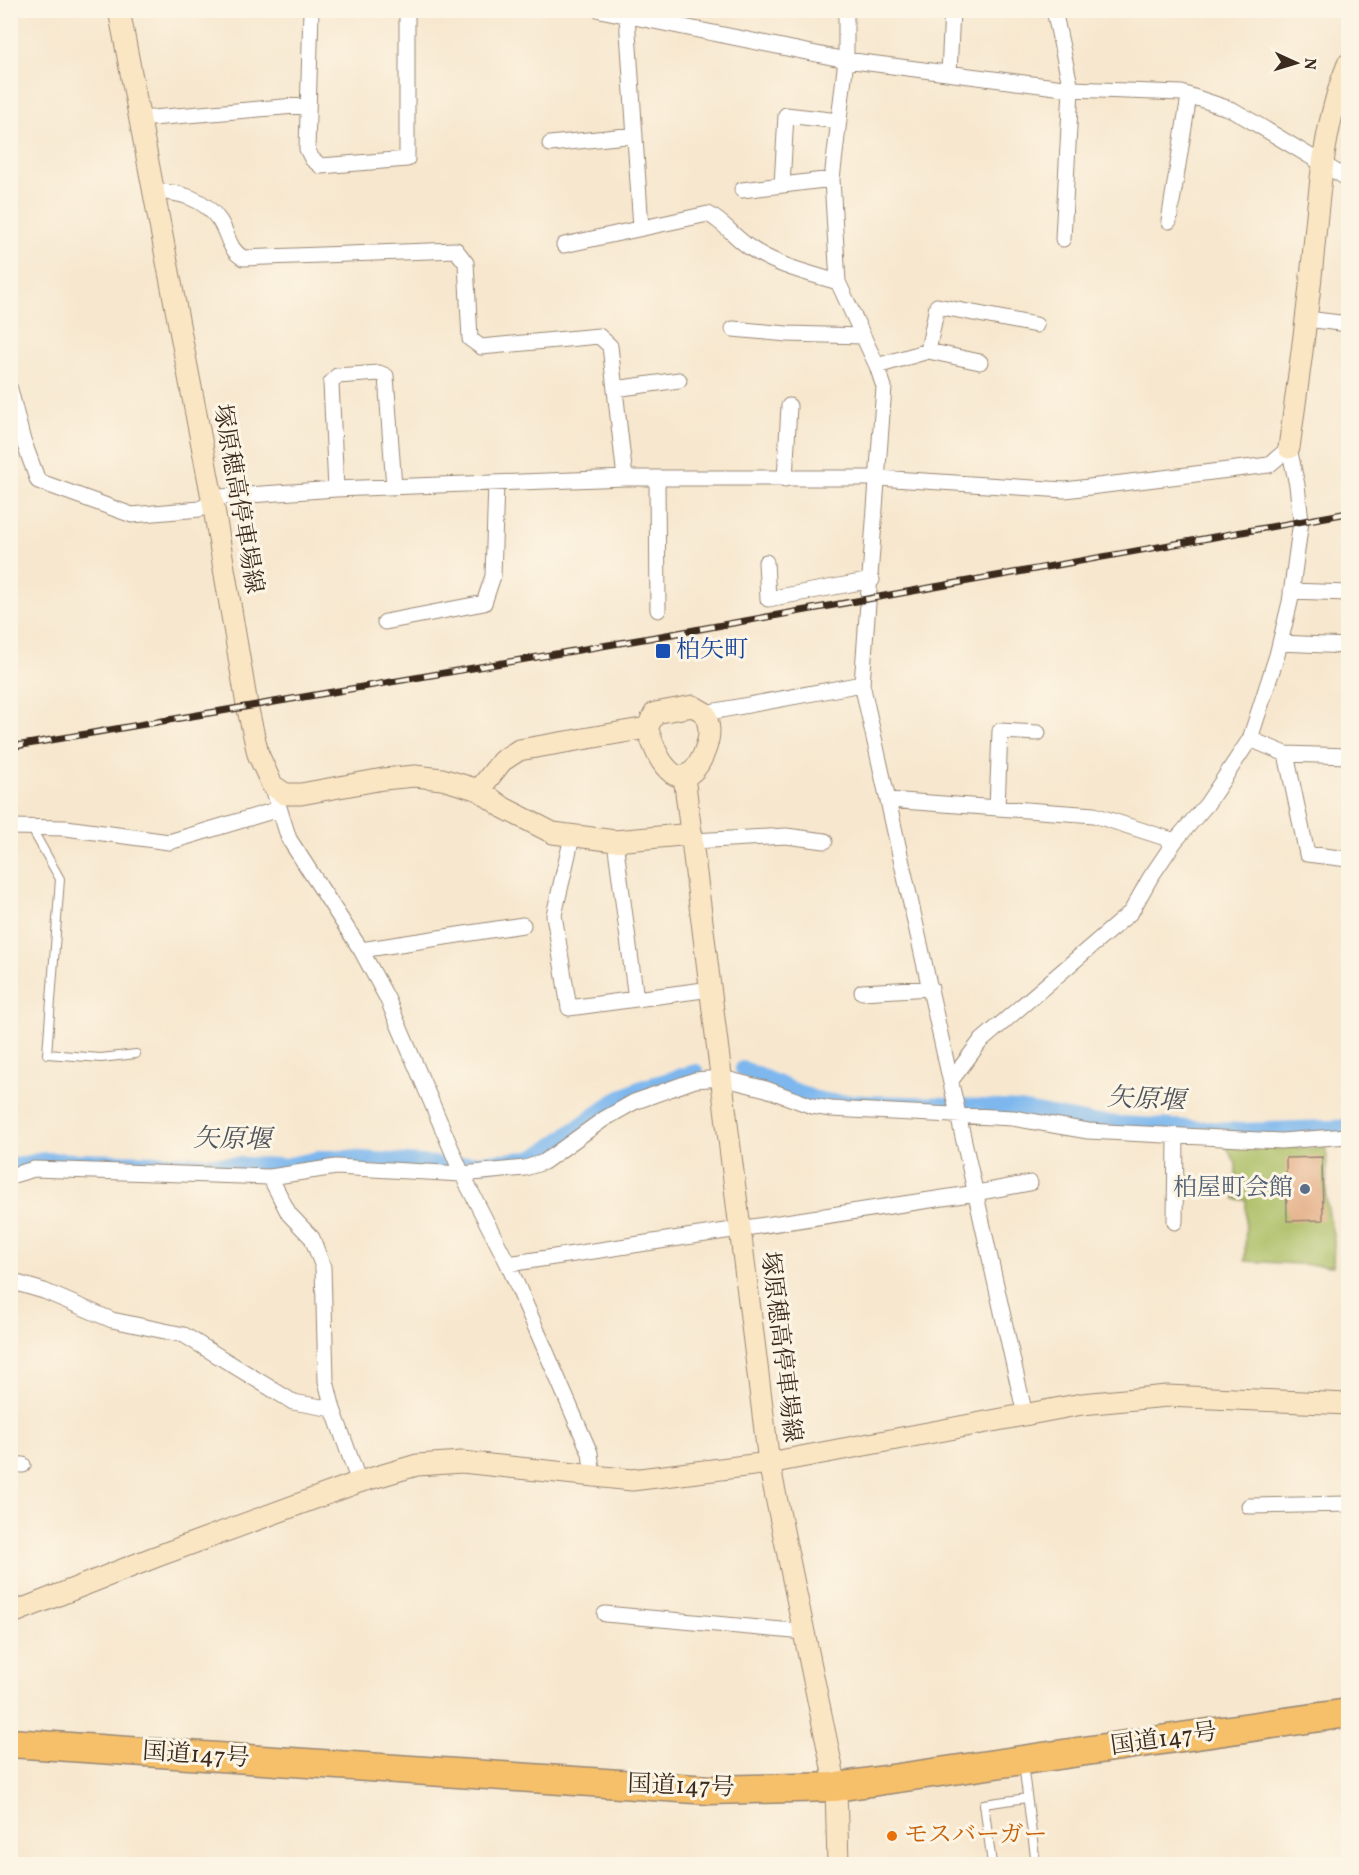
<svg xmlns="http://www.w3.org/2000/svg" width="1359" height="1875" viewBox="0 0 1359 1875" font-family="Vollkorn,'Noto Serif JP',serif">
<style>
.green{fill:#a8bc60;stroke:#72733f;stroke-width:1.5}
.lines{fill:none;stroke-linecap:round;stroke-linejoin:round}
.canal{stroke:#7db7ee;stroke-width:16}
.building{fill:#e2a67b}
.lane-casing{stroke:#998876;stroke-width:10}
.street-casing{stroke:#998876;stroke-width:17}
.secondary-casing{stroke:#998876;stroke-width:23}
.highway-casing{stroke:#998876;stroke-width:31}
.lane{stroke:#fff;stroke-width:8}
.street{stroke:#fff;stroke-width:15}
.secondary{stroke:#fbe6c4;stroke-width:21}
.highway{stroke:#f6c06b;stroke-width:28}
.rail-casing{stroke:#3b2a1e;stroke-width:7}
.rail{stroke:#fcf5e5;stroke-width:4.5;stroke-dasharray:14;stroke-linecap:butt}
.transit-dot{fill:#1a4fb4;stroke:#fcf5e5;stroke-width:2}
.service-dot{fill:#5c6f8a;stroke:#fcf5e5;stroke-width:2}
.food-dot{fill:#e8710a;stroke:#fcf5e5;stroke-width:2}
.labels{text-anchor:middle;dominant-baseline:central;stroke-width:6;stroke-linejoin:round;paint-order:stroke}
.street-label{font-size:24px;fill:#3b2a1e;stroke:#fcf5e5}
.transit-label{font-size:24px;fill:#164399;stroke:#fcf5e5;text-anchor:start}
.service-label{font-size:24px;fill:#4e5e75;stroke:#fcf5e5;text-anchor:end}
.food-label{font-size:24px;fill:#c56008;stroke:#fcf5e5;text-anchor:start}
.water-label{font-size:26px;font-style:italic;fill:#4f545c;stroke:#fcf5e5}
</style>
<rect width="100%" height="100%" fill="#fcf5e5"/>
<filter id="ink" filterUnits="userSpaceOnUse"><feTurbulence type="fractalNoise" baseFrequency=".0167" numOctaves="2"/><feDisplacementMap in="SourceGraphic" scale="12" xChannelSelector="R" yChannelSelector="G"/><feConvolveMatrix kernelMatrix="1 2 1 2 8 2 1 2 1" color-interpolation-filters="sRGB"/></filter>
<filter id="wash" filterUnits="userSpaceOnUse"><feTurbulence type="fractalNoise" baseFrequency=".008" numOctaves="4" result="noise"/><feDisplacementMap in="SourceGraphic" scale="24" xChannelSelector="R" yChannelSelector="G"/><feGaussianBlur stdDeviation="1.35" result="paint"/><feColorMatrix in="noise" values="0 0 0 0 0 0 0 0 0 0 0 0 0 0 0 0 0 1.4 0 .05"/><feComposite in="paint" operator="in"/></filter>
<g filter="url(#wash)">
<rect width="100%" height="100%" fill="#f7e7ce"/>
<path class="green" d="M1226,1146L1327,1148L1326,1198L1334,1241L1333,1266L1245,1261L1246,1200L1235,1199L1236,1164Z"/>
<g class="lines">
<path class="canal" d="M743,1069L812,1098L832,1102L949,1105
M962,1106L1020,1109L1090,1122L1241,1131L1328,1128
M1332,1128L1348,1127
M464,1164L528,1159L542,1153L615,1101L639,1089L696,1072
M10,1167L43,1160L284,1166L323,1158H347L452,1165"/>
</g>
<g id="blocks">
<path class="building" d="M1322,1157L1323,1220L1287,1221L1286,1158Z"/>
</g>
</g>
<g filter="url(#ink)">
<use href="#blocks" fill-opacity="0" stroke="#998876" stroke-width="1.5"/>
<g class="lines">
<g class="lane-casing">
<path id="lane" d="M32,829L60,879L47,1054L101,1058L136,1054
M1023,1764L1036,1864
M992,1864L984,1804L1027,1798"/>
</g>
<g class="street-casing">
<path id="street" d="M311,10L307,149L312,159L321,166L407,159V10
M600,10L846,60L1071,89L1182,93L1233,110L1348,179
M846,10V60L832,179L838,282L877,366L884,387L862,684L1025,1415
M1054,10L1071,89L1063,239
M627,17L641,228
M949,73L952,10
M140,119L308,105
M550,144L635,135
M782,185L786,115L839,121
M742,190L832,179
M154,192C178,191 204,198 219,220C229,234 227,248 243,258L456,250L466,263L470,339L481,347L599,336L610,346L625,478
M1169,221L1189,96
M564,245L708,214C725,223 734,237 749,247C774,265 808,273 838,282
M1307,319L1348,324
M733,329L787,334L863,336
M928,351L937,306L1036,325
M877,366L928,351L980,362
M10,389L22,437L38,481L132,515L200,509L220,497L336,489L625,478H878L1065,490L1269,465L1289,448L1297,485L1301,521L1290,602L1277,655L1250,739L1207,804L1175,841L1150,878L1131,912L980,1042L952,1079
M615,389L679,380
M657,479L658,610
M785,479L789,406
M336,489L331,383L337,376L379,373L386,376L394,487
M766,562L768,599L872,580
M1291,591L1348,593
M385,622L484,603L493,576L496,483
M1280,643L1348,646
M705,713L862,684
M1250,739L1286,754L1348,756
M1286,754L1307,854L1348,859
M272,785L289,839L361,950L387,998L462,1174L508,1264L590,1453L593,1478
M889,800L1094,815L1175,841
M997,808L1000,731L1038,733
M10,827L66,828L169,842L279,809
M572,837L554,915L569,1008L636,999
M615,841L636,999L711,989
M693,841L786,836L825,841
M361,950L523,925
M862,992L931,988
M10,1176L34,1169L270,1177L336,1167L462,1174L525,1168L544,1162L604,1119L634,1102L695,1080L722,1078L766,1089L812,1106L831,1109L1013,1118L1088,1131L1281,1141L1348,1136
M270,1177L289,1214L312,1238L323,1267L326,1381L333,1409L359,1482
M1175,1222L1176,1136
M508,1264L976,1193L1030,1183
M10,1281L44,1291L112,1320L184,1335L293,1402L333,1409
M10,1464L23,1465
M1249,1506L1348,1504
M605,1614L804,1632"/>
</g>
<g class="secondary-casing">
<path id="secondary" d="M119,10L213,503L247,705L258,754L272,785L285,794H301L383,779L415,776L442,779L479,790L504,808L553,833L615,841L692,834
M1289,448C1297,388 1306,327 1312,267C1319,199 1322,127 1348,64
M693,706L705,713C707,719 709,726 709,731C709,747 694,788 672,773C658,762 653,743 647,728L655,713Z
M684,776L769,1463L1082,1404L1167,1396L1348,1404
M479,790L502,761L519,750L647,728
M10,1614L155,1557L359,1482L417,1465L462,1462L632,1480L769,1463L836,1787L838,1864"/>
</g>
<g class="highway-casing">
<path id="highway" d="M10,1743L710,1790L836,1787L1348,1713"/>
</g>
<use href="#lane" class="lane"/>
<use href="#street" class="street"/>
<use href="#secondary" class="secondary"/>
<use href="#highway" class="highway"/>
<g class="rail-casing">
<path id="rail" d="M10,747L661,636L1348,513"/>
</g>
<use href="#rail" class="rail"/>
</g>
</g>
<rect class="transit-dot" x="655" y="643" width="16" height="16" rx="3"/>
<circle class="service-dot" cx="1305" cy="1189" r="6"/>
<circle class="food-dot" cx="892" cy="1836" r="6"/>
<g class="labels">
<g class="street-label">
<text transform="translate(237 499) rotate(80)">塚原穂高停車場線</text>
<text transform="translate(780 1347) rotate(83)">塚原穂高停車場線</text>
<text transform="translate(1164 1740) rotate(-8)">国道147号</text>
<text transform="translate(196 1756) rotate(4)">国道147号</text>
<text transform="translate(681 1787) rotate(2)">国道147号</text>
</g>
<g class="transit-label">
<text x="676" y="651">柏矢町</text>
</g>
<g class="service-label">
<text x="1293" y="1189">柏屋町会館</text>
</g>
<g class="food-label">
<text x="904" y="1836">モスバーガー</text>
</g>
<g class="water-label">
<text transform="translate(1146 1100) rotate(3)">矢原堰</text>
<text transform="translate(232 1140) rotate(1)">矢原堰</text>
</g>
</g>
<rect width="1359" height="1875" fill="none" stroke="#fcf5e5" stroke-width="36"/>
<g transform="translate(1296 63) rotate(94)" stroke="#fcf5e5" stroke-width="4.5" paint-order="stroke">
<path d="M0-4.5L10 22L0 15L-10 22Z" fill="#3b2a1e"/>
<text y="-9" font-size="16" font-weight="bold" text-anchor="middle" fill="#3b2a1e">N</text>
</g>
</svg>
